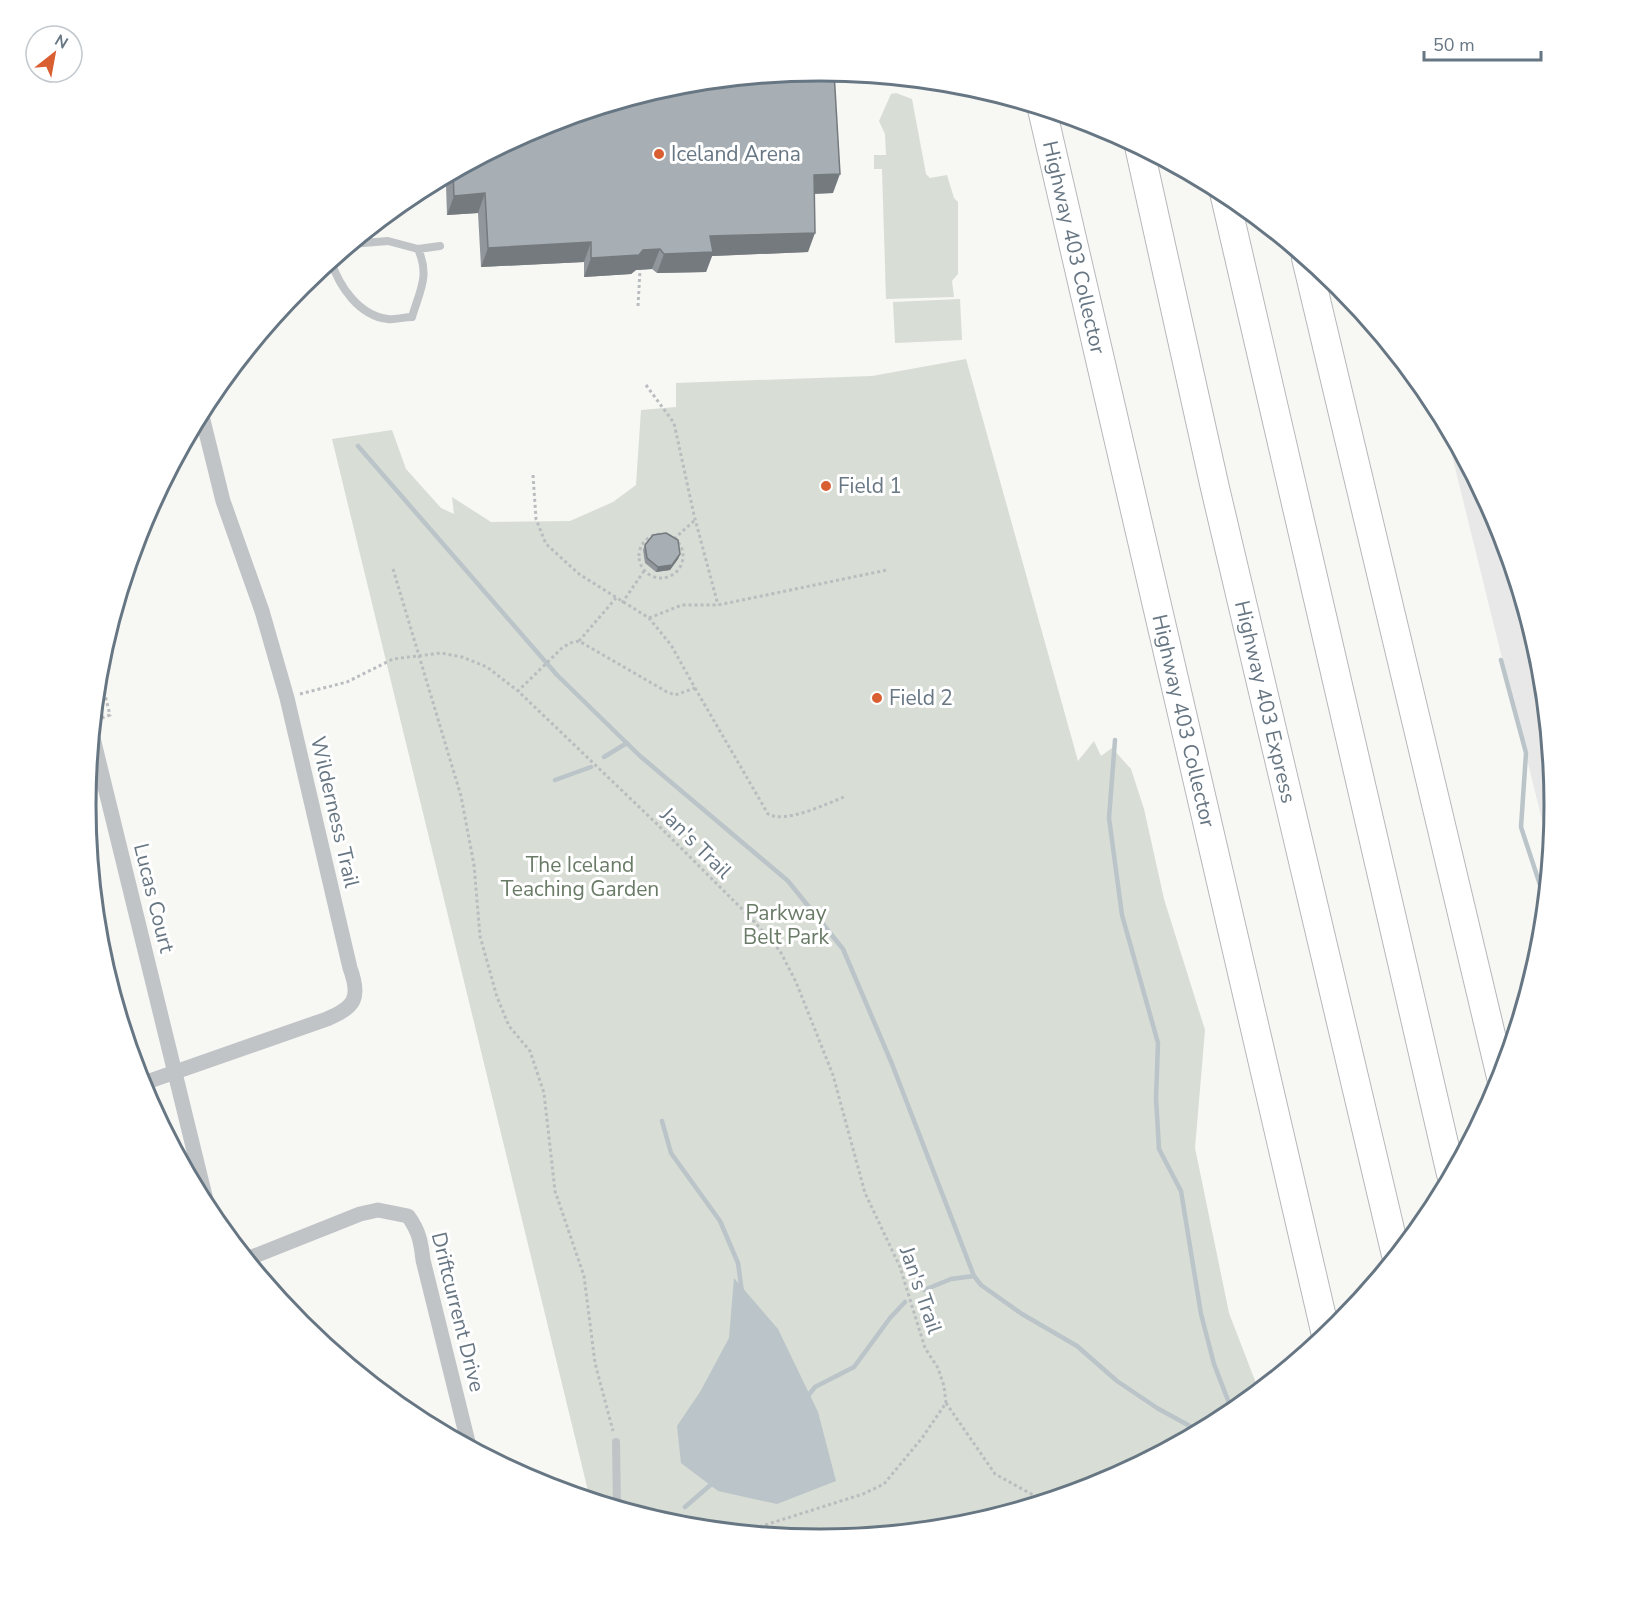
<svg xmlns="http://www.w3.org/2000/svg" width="1640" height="1610" viewBox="0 0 1640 1610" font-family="'Nunito Sans',sans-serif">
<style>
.built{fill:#e7e8e7}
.green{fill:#d8ddd5}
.water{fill:#bac4c9}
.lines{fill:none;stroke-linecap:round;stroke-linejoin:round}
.stream{stroke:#bac4c9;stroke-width:4.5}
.motorway-casing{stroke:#b5b8bb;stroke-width:30}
.path{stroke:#babdbf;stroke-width:3;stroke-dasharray:3 3;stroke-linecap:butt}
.service{stroke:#c0c4c7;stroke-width:8}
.minor{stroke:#c0c4c7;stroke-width:15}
.motorway{stroke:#fff;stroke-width:28}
.wall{fill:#90969b}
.shaded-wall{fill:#757a7e}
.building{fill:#a7afb4;stroke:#757a7e;stroke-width:1.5}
.poi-dot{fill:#d95e32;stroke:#fff;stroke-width:2}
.labels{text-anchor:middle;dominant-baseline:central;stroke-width:6;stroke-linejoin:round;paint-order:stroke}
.poi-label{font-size:21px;fill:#677683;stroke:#fff;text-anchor:start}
.street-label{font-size:21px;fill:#677683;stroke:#fff}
.park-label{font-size:21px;fill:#697b66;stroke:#fff}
.rim{fill:none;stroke:#677683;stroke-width:3}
</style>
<rect width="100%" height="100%" fill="#f7f7f4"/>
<path class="built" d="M1443,419L1499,524L1540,662L1554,805L1550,852Z"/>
<path class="green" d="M896,93L912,99L926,174L930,178L947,175L954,198L958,202V274L952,281L954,297L886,299L882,169H874V155H886L885,134L879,121L891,94Z
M960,299L962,340L895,343L893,302Z
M966,359L1078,761L1094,741L1101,756L1112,748L1131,769L1144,809L1164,899L1205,1030L1195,1148L1229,1313L1259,1391L1228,1416L1101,1484L963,1525L820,1539L676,1525L590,1499L332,439L392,430L406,469L441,508L454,514L452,497L491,522L570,521L613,502L636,485L641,410L676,407V383L872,376Z"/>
<path class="water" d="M734,1278L778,1329L818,1412L836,1481L777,1504L718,1491L681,1463L677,1426L700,1392L729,1338Z"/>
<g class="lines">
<path class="stream" d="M358,446L557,675L640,756L788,881L843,949L892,1064L974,1276L981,1285L1022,1314L1077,1346L1117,1381L1157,1408L1199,1431
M1501,660L1526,753L1521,827L1545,900
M1115,740L1109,818L1122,915L1158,1043L1156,1098L1159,1149L1181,1191L1201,1314L1214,1364L1229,1403L1237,1408
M604,757L627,743
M555,780L591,767
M662,1121L671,1153L720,1221L738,1263L742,1292
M924,1290L951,1279L974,1276
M807,1397L815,1387L854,1367L890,1318L905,1302
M685,1507L715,1481"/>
<g class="motorway-casing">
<g id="motorway">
<path id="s1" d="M1042,109L1326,1335"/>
<path id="s2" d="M1139,146L1215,488L1396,1255"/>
<path d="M1224,192L1451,1174"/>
<path d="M1306,258L1501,1077"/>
</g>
</g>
<path class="path" d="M638,306L640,270
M646,385L674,423L694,515L718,605
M533,475L536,519L546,544L579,574L649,618L671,645L695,688L675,695L667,692L579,641L570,643L562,648L518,691L658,825L751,918L780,951L796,982L833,1075L865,1193L900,1267L925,1348L938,1368L944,1386L946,1403L922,1438L884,1484L863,1494L743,1532
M639 556a22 22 0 1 1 44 0a22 22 0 1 1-44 0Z
M674,539L695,520
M393,569L461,796L474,865L480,936L497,997L509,1026L530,1051L544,1093L555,1191L584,1276L595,1363L613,1431
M622,603L644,571
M649,618L682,605H718L887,570
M579,641L616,598
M695,688L768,814C785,824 826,804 844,797
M300,694L347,682L393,659L441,653L462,657L487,667L518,691
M96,720L110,715L99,671
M946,1403L995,1474L1044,1501"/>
<path class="service" d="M351,244L388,241L418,249L440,246
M331,261C339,286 359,316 388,319C395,320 404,317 412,317C420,290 430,276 418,249
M616,1442L617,1507"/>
<path class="minor" d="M92,734L209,1212
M141,1084L327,1019C355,1007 361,998 350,968L287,698L262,611L223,501L201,412
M247,1259L360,1214L378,1210L408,1216C419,1231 421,1242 423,1260L469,1446"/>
<use href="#motorway" class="motorway"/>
</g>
<path class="wall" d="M539,126L833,193L814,194L808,252L712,256L706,272L657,273L652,269L636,270L631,274L584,277V262L481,267L478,213L447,215L446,185H437L436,181Z
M645,545L680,554L678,559L670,570L656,572L645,563L643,550Z"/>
<path class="shaded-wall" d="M450,174L446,185H437L438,180Z
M840,174L833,193L807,194L814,175Z
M485,193L478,213L447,215L454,196Z
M815,233L808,252L712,256L706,272L657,273L664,254L710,236Z
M591,242L584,262L481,267L488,248Z
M660,249L652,269L636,270L631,274L584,277L591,258L643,250Z
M680,554L678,559L670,570L656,572L658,567Z"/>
<path class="building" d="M820,70L834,72L840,174L814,175L815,233L710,236L713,252L664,254L660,249L643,250L639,255L591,258V242L488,248L485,193L454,196L453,172L539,126L677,85Z
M666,533L678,540L680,554L672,565L658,567L647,558L645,545L653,535Z"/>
<g class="poi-dot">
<circle cx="659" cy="154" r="6"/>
<circle cx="826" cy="486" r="6"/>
<circle cx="877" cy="698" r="6"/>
</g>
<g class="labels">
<g class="poi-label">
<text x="671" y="154">Iceland Arena</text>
<text x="838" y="486">Field 1</text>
<text x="889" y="698">Field 2</text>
</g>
<g class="street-label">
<text stroke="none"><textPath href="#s1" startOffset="142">Highway 403 Collector</textPath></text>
<text stroke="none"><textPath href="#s2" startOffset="570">Highway 403 Express</textPath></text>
<text stroke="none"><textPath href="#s1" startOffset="628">Highway 403 Collector</textPath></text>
<text transform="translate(335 812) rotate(77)">Wilderness Trail</text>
<text transform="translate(696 843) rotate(45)">Jan's Trail</text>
<text transform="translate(154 898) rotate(76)">Lucas Court</text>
<text transform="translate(921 1290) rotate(71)">Jan's Trail</text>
<text transform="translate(458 1312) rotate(76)">Driftcurrent Drive</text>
</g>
<g class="park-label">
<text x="580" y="865">The Iceland<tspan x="580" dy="24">Teaching Garden</tspan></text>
<text x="786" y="913">Parkway<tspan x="786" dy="24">Belt Park</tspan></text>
</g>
</g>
<path d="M0 0H1640V1610H0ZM96 805a724 724 0 1 1 1448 0a724 724 0 1 1-1448 0Z" fill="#fff" fill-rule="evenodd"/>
<path class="rim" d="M96 805a724 724 0 1 1 1448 0a724 724 0 1 1-1448 0Z"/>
<g transform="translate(54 54) rotate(31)"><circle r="28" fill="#ffffff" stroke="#c2c8cd" stroke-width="1.5"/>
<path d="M0-4.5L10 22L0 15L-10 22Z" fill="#d95e32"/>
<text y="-9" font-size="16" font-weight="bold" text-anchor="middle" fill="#677683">N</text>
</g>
<path d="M1424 51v9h117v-9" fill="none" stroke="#677683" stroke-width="3"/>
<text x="1433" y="51" font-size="18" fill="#677683" stroke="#ffffff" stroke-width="4.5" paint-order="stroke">50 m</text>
</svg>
